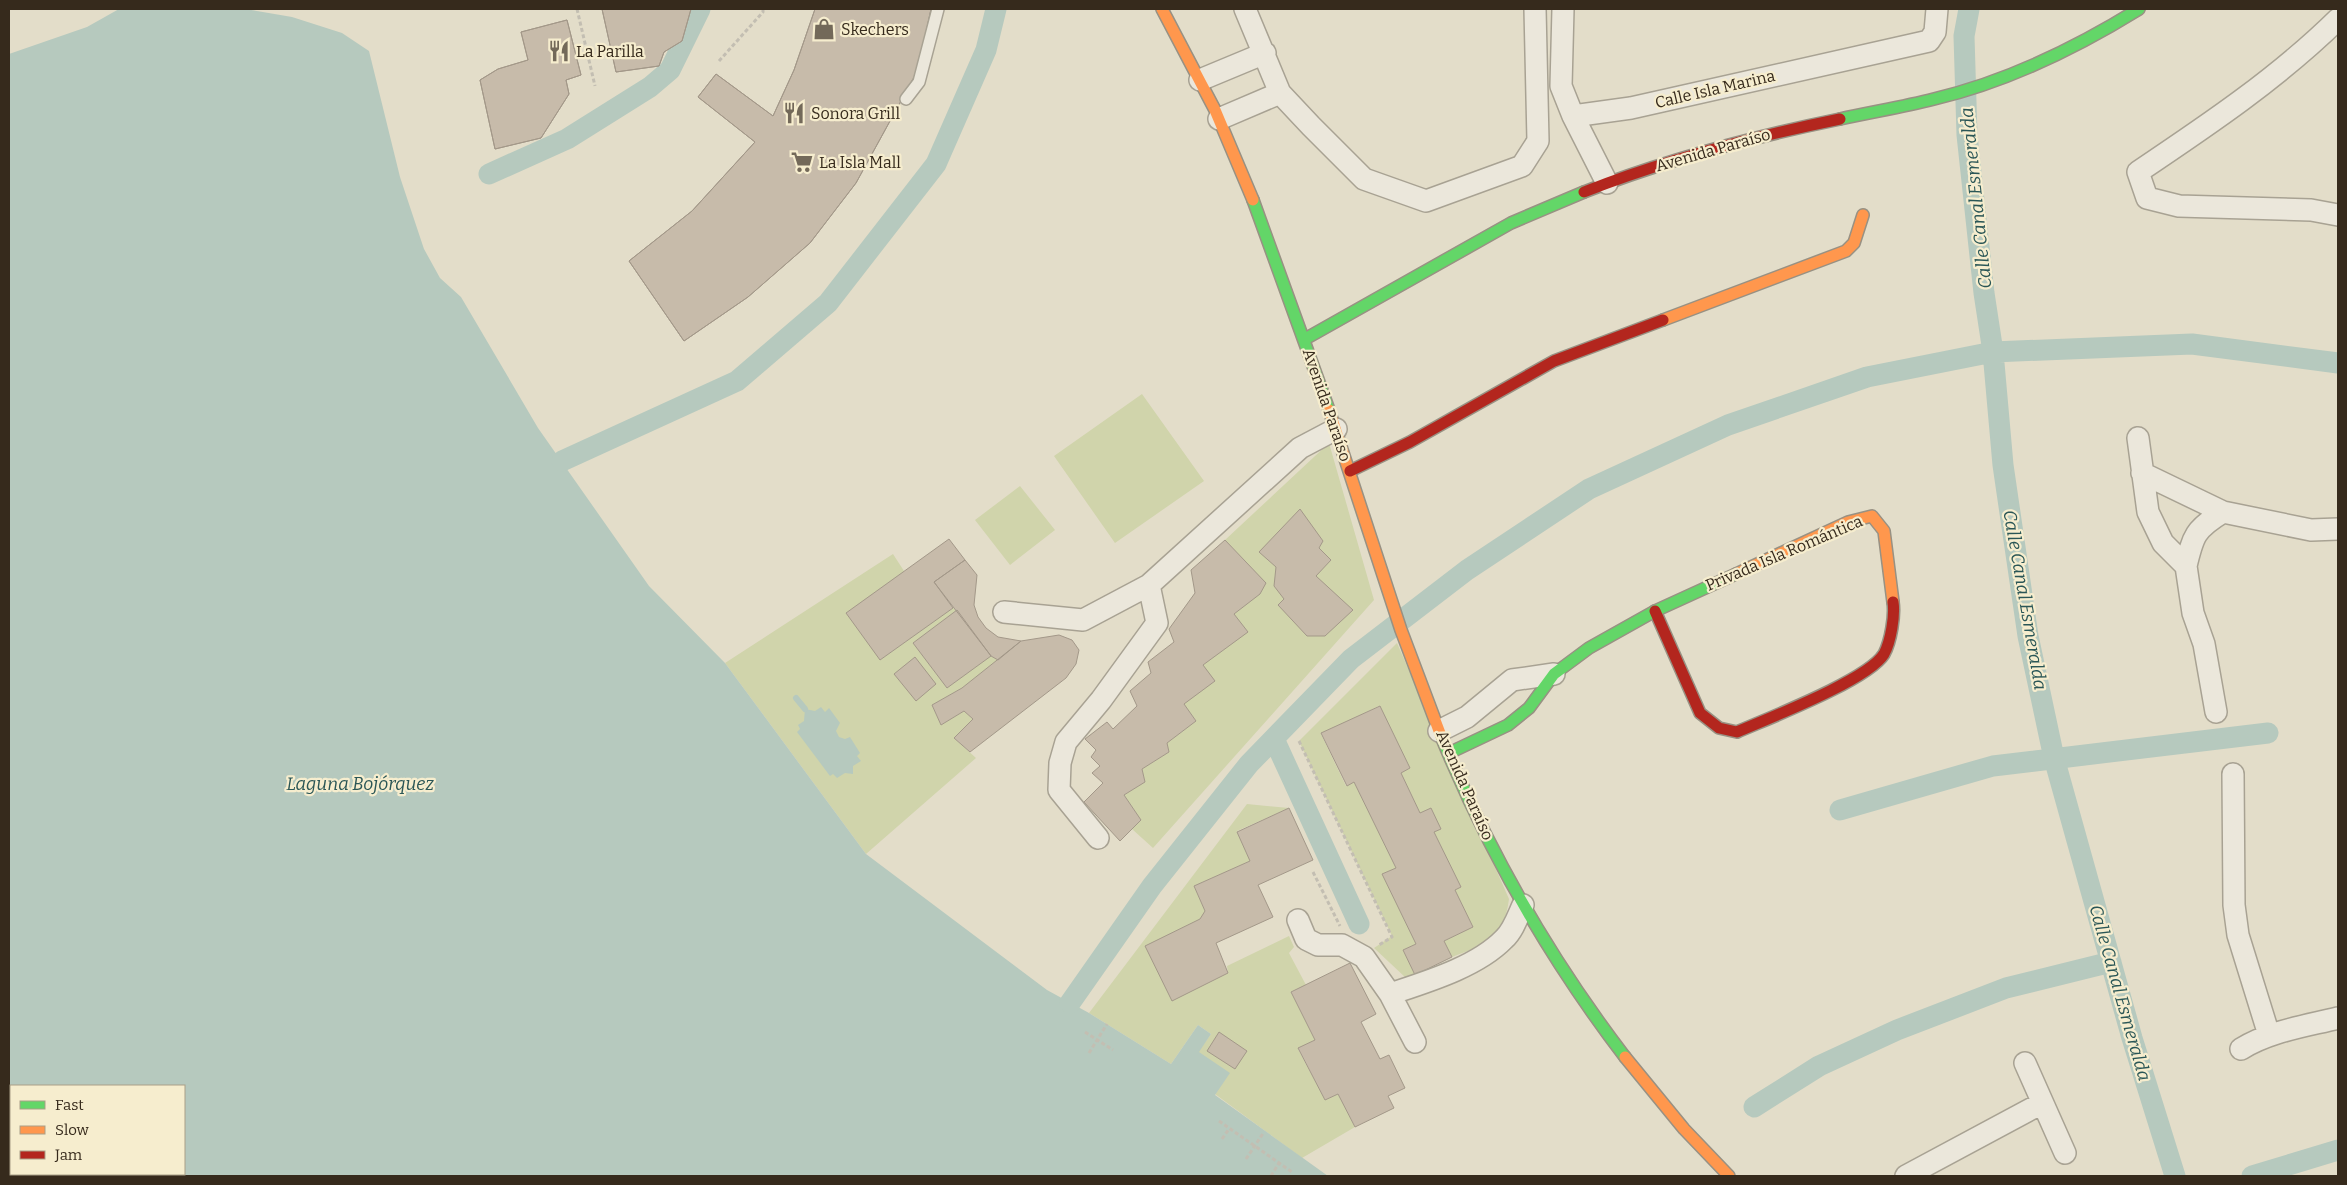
<svg xmlns="http://www.w3.org/2000/svg" width="2347" height="1185" viewBox="0 0 2347 1185" font-family="Bitter,serif">
<style>
.green{fill:#d0d4ab}
.water{fill:#b6c9be;fill-rule:evenodd}
.lines{fill:none;stroke-linecap:round;stroke-linejoin:round}
.stream{stroke:#b6c9be;stroke-width:6}
.canal{stroke:#b6c9be;stroke-width:21}
.building{fill:#c7bbaa;stroke:#a39889}
.lane-casing{stroke:#a8a293;stroke-width:14}
.street-casing{stroke:#a8a293;stroke-width:24}
.fast-casing{stroke:#989183;stroke-width:14}
.slow-casing{stroke:#989183;stroke-width:14}
.jam-casing{stroke:#989183;stroke-width:14}
.path{stroke:#c3beb2;stroke-width:3;stroke-dasharray:4 2.5;stroke-linecap:butt}
.lane{stroke:#ebe7db;stroke-width:11}
.street{stroke:#ebe7db;stroke-width:21}
.fast{stroke:#63d668;stroke-width:11}
.slow{stroke:#ff974d;stroke-width:11}
.jam{stroke:#b3261e;stroke-width:11}
.labels{text-anchor:middle;dominant-baseline:central;stroke-width:4.5;stroke-linejoin:round;paint-order:stroke}
.poi-label{font-size:16px;fill:#362a1c;stroke:#f6edce;text-anchor:start}
.street-label{font-size:16px;fill:#362a1c;stroke:#f6edce}
.water-label{font-size:18px;font-style:italic;fill:#2a5656;stroke:#f6edce}
</style>
<rect width="100%" height="100%" fill="#e3ddc9"/>
<path class="green" d="M1142,394L1204,481L1115,543L1054,456Z
M1329,443L1374,600L1153,848L1132,829L1141,820L1124,795L1145,782L1142,769L1169,752L1167,743L1196,721L1184,704L1203,665L1247,632L1234,614L1265,583L1225,540Z
M1020,486L1055,530L1010,565L975,520Z
M893,554L904,571L880,660L953,608L957,610L913,643L947,688L991,656L998,660L962,688L932,705L941,725L964,711L973,719L954,738L976,758L866,854L725,663Z
M1397,643L1509,899C1503,941 1488,943 1452,957L1444,941L1473,927L1455,890L1461,887L1434,832L1420,813L1401,773L1410,768L1379,706L1321,734L1346,786L1354,782L1396,868L1382,874L1416,944L1403,950L1415,975L1406,978L1374,948L1392,936L1299,741Z
M1247,804L1289,808L1237,831L1250,861L1194,886L1205,911L1172,1000L1228,973L1227,966L1289,936L1294,947L1289,953L1306,985L1291,992L1315,1040L1298,1049L1325,1100L1338,1094L1355,1127L1302,1158L1215,1094L1198,1052L1211,1034L1198,1025L1171,1064L1089,1013Z"/>
<path class="water" d="M119,9H245L292,17L342,33L369,51L400,177L424,249L440,278L461,297L538,428L649,586L725,663L866,854L1047,990L1089,1013L1171,1064L1198,1025L1211,1034L1199,1052L1230,1073L1215,1095L1328,1176H9V54L87,27ZM11,1086H184V1174H11Z
M821,707L825,712L829,708L840,723L836,731L839,737L845,739L850,737L860,753L857,756L861,761L853,766V774L845,773L837,778L833,774L830,776L797,732L800,729L798,725L804,721L805,709L815,711Z"/>
<g class="lines">
<path class="stream" d="M796,698L805,709"/>
<path class="canal" d="M1969,9L1964,36L1967,135L1984,293L1993,352L2003,465L2028,636L2054,758L2132,1038L2175,1176
M489,174L567,139L650,87L670,70L700,9
M562,461L737,381L828,303L936,164L986,50L996,9
M1274,739L1359,924
M1840,810L1993,766L2268,733
M1070,1003L1152,886L1249,764L1351,659L1467,570L1589,489L1728,425L1867,377L1993,352L2192,344L2338,363
M1754,1107L1819,1066L1897,1030L2006,988L2111,962
M2252,1176L2338,1150"/>
</g>
<path class="building" d="M602,9H691L682,41L664,52L659,66L616,72Z
M602,9H691L682,41L664,52L659,66L616,72Z
M815,9H931L918,70L856,183L810,243L748,297L684,341L629,261L692,211L755,142L698,97L716,74L773,116L794,70Z
M815,9H931L918,70L856,183L810,243L748,297L684,341L629,261L692,211L755,142L698,97L716,74L773,116L794,70Z
M567,20L581,75L566,80L569,94L541,138L495,149L480,80L498,69L528,60L521,32Z
M567,20L581,75L566,80L569,94L541,138L495,149L480,80L498,69L528,60L521,32Z
M1300,509L1323,541L1319,548L1331,560L1316,576L1353,610L1325,636H1307L1278,605L1284,599L1274,586L1276,567L1259,552Z
M949,539L965,560L934,582L953,608L880,660L846,613Z
M1225,540L1266,583L1260,594L1234,614L1248,632L1203,665L1215,681L1184,704L1196,721L1167,743L1169,752L1142,769L1145,782L1124,795L1141,820L1120,841L1084,802L1103,783L1092,773L1100,766L1091,757L1096,750L1085,739L1107,722L1113,729L1137,706L1130,691L1151,673L1148,662L1174,642L1169,629L1195,593L1191,570Z
M965,560L977,575L974,605L978,617L986,628L998,637L1021,641L998,660L991,656L934,582Z
M957,610L991,656L947,688L913,643Z
M1059,635L1072,640L1079,650L1076,664L1066,678L970,752L954,738L973,719L964,711L941,725L932,705L962,688L1021,641Z
M915,657L936,684L916,701L894,674Z
M1380,706L1410,768L1401,773L1420,813L1431,808L1441,829L1434,832L1461,887L1455,890L1473,927L1444,941L1452,957L1415,975L1403,950L1416,944L1382,874L1396,868L1354,782L1347,786L1321,733Z
M1289,808L1313,860L1258,885L1273,917L1216,943L1228,973L1172,1001L1145,946L1200,919L1205,911L1194,886L1250,861L1237,832Z
M1350,963L1376,1014L1361,1022L1380,1059L1389,1055L1405,1088L1388,1096L1394,1108L1355,1127L1338,1094L1325,1100L1298,1048L1315,1040L1291,992Z
M1219,1032L1247,1051L1235,1069L1207,1051Z"/>
<g class="lines">
<g class="lane-casing">
<path id="lane" d="M906,99L919,82L938,9"/>
</g>
<g class="street-casing">
<path id="street" d="M1245,9L1280,93L1311,126L1364,179L1426,201L1522,166L1538,141L1535,9
M1563,9L1561,86L1573,116L1631,108L1929,41L1935,32L1937,9
M2338,19C2278,78 2208,125 2138,172L2147,198L2179,206L2311,210L2338,215
M1200,80L1265,53
M1573,116L1607,183
M1219,119L1280,93
M2138,438L2148,512L2163,543L2186,566L2193,613L2204,644L2216,712
M2142,473L2223,512L2311,530L2338,529
M2186,566C2193,536 2195,529 2223,512
M1004,612L1083,620L1149,585L1300,448L1336,429
M1439,731L1467,717L1512,680L1554,674
M2233,774L2234,905L2238,935L2269,1035
M1098,838L1059,790L1060,763L1066,742L1101,700L1157,623L1149,585
M1298,920L1306,939L1318,945H1342L1364,957L1390,994L1415,1042
M1390,994C1426,982 1477,967 1504,939C1513,931 1518,916 1523,905
M2241,1049C2270,1031 2306,1026 2338,1018
M2025,1063L2065,1153
M1906,1176L2042,1103"/>
</g>
<g class="fast-casing">
<path id="fast" d="M1840,119C1871,112 1903,107 1934,99C2006,82 2076,48 2139,9
M1253,200L1329,410
M1305,339L1511,223L1584,192
M1441,736C1488,851 1550,959 1625,1057
M1449,753L1508,725L1529,708L1554,674L1589,648L1655,611L1736,574"/>
</g>
<g class="slow-casing">
<path id="slow" d="M1162,9L1215,110L1253,200
M1663,320L1846,251L1854,243L1863,215
M1329,410L1401,630L1441,736
M1736,574L1848,522L1872,516L1884,531L1893,602
M1625,1057L1684,1129L1729,1176"/>
</g>
<g class="jam-casing">
<path id="jam" d="M1584,192C1668,159 1752,137 1840,119
M1350,471L1410,442L1554,361L1663,320
M1655,611L1700,713L1719,728L1737,732C1769,718 1868,680 1884,654C1891,641 1895,615 1893,602"/>
</g>
<path class="path" d="M577,9L595,86
M719,61L763,12V9
M1299,741L1392,937L1379,945
M1313,872L1340,926
M1085,1032L1113,1050
M1089,1053L1107,1024
M1219,1121L1292,1172
M1222,1139L1229,1129
M1246,1159L1264,1132
M1271,1176L1279,1163"/>
<use href="#lane" class="lane"/>
<use href="#street" class="street"/>
<use href="#fast" class="fast"/>
<use href="#slow" class="slow"/>
<use href="#jam" class="jam"/>
</g>
<defs>
<g id="shop-bare" transform="scale(1.725)"><path d="M-5-2.5h2.3a2.7 3.5 0 0 1 5.4 0H5L5.5 6h-11ZM-1.5-2.5h3a1.5 2.3 0 0 0-3 0Z" fill="#736959" stroke="#f6edce" stroke-width="2.5" paint-order="stroke"/></g>
<g id="restaurant-bare" transform="scale(1.725)"><path d="M-5-6h1v4h1v-4h1v4h1v-4h1v5L-1.5 .5V6h-2V.5L-5-1ZM5-6V6H3V1.5H1.5Q1.5-4 5-6Z" fill="#736959" stroke="#f6edce" stroke-width="2.5" paint-order="stroke"/></g>
<g id="supermarket-bare" transform="scale(1.725)"><path d="M-6-5.5h2.5l.6 2H6L4.5 2H-2.5L-4.4-4H-6ZM-1.5 3.2a1.3 1.3 0 1 0 .1 0ZM3 3.2a1.3 1.3 0 1 0 .1 0Z" fill="#736959" stroke="#f6edce" stroke-width="2.5" paint-order="stroke"/></g>
</defs>
<g fill-rule="evenodd">
<use href="#shop-bare" x="824" y="29"/>
<use href="#restaurant-bare" x="559" y="51"/>
<use href="#restaurant-bare" x="794" y="113"/>
<use href="#supermarket-bare" x="802" y="162"/>
</g>
<g class="labels">
<g class="poi-label">
<text x="841" y="29">Skechers</text>
<text x="576" y="51">La Parilla</text>
<text x="811" y="113">Sonora Grill</text>
<text x="819" y="162">La Isla Mall</text>
</g>
<g class="street-label">
<text transform="translate(1715 89) rotate(-13)">Calle Isla Marina</text>
<text transform="translate(1713 150) rotate(-16)">Avenida Paraíso</text>
<text transform="translate(1327 405) rotate(71)">Avenida Paraíso</text>
<text transform="translate(1784 553) rotate(-23)">Privada Isla Romántica</text>
<text transform="translate(1465 785) rotate(66)">Avenida Paraíso</text>
</g>
<g class="water-label">
<text transform="translate(1976 198) rotate(-96)">Calle Canal Esmeralda</text>
<text transform="translate(2025 600) rotate(80)">Calle Canal Esmeralda</text>
<text x="360" y="784">Laguna Bojórquez</text>
<text transform="translate(2120 993) rotate(74)">Calle Canal Esmeralda</text>
</g>
</g>
<rect width="2347" height="1185" fill="none" stroke="#362a1c" stroke-width="20"/>
<rect x="10" y="1085" width="175" height="90" fill="#f6edce" stroke="#a99f87"/>
<rect x="20" y="1101" width="25" height="8" fill="#63d668" stroke="#a99f87"/>
<text x="55" y="1110" font-size="15" fill="#362a1c">Fast</text>
<rect x="20" y="1126" width="25" height="8" fill="#ff974d" stroke="#a99f87"/>
<text x="55" y="1135" font-size="15" fill="#362a1c">Slow</text>
<rect x="20" y="1151" width="25" height="8" fill="#b3261e" stroke="#a99f87"/>
<text x="55" y="1160" font-size="15" fill="#362a1c">Jam</text>
</svg>
